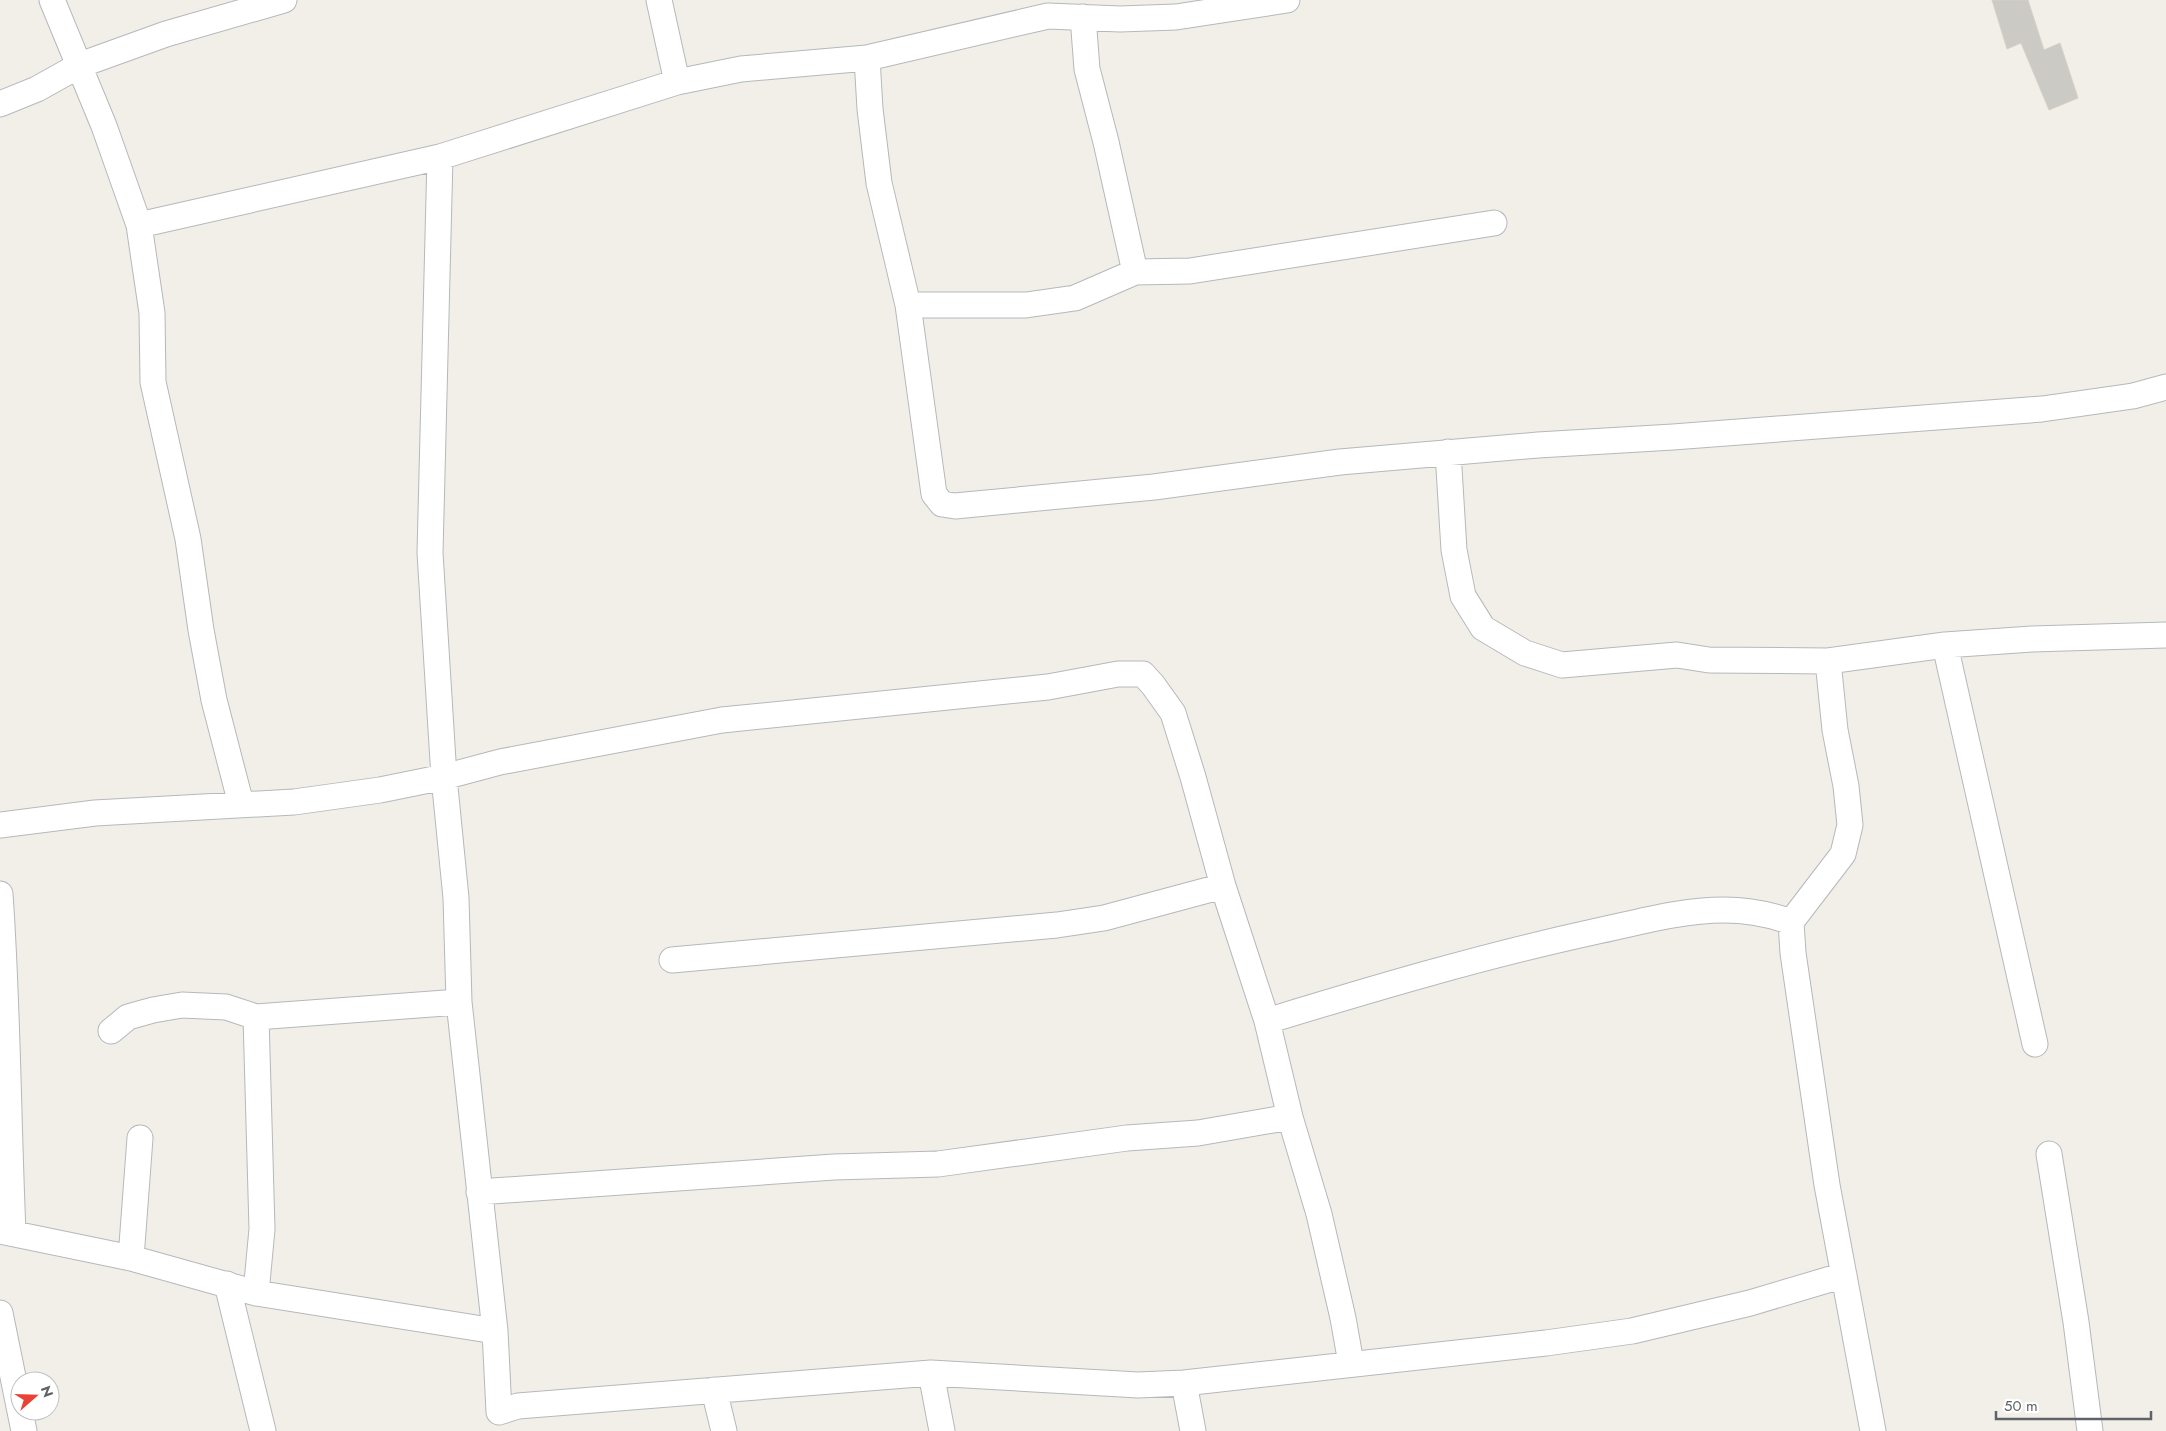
<svg xmlns="http://www.w3.org/2000/svg" width="2166" height="1431" viewBox="0 0 2166 1431" font-family="Jost,sans-serif">
<style>
.building{fill:#cccac5;stroke:#d6d1c6}
.lines{fill:none;stroke-linecap:round;stroke-linejoin:round}
.street-casing{stroke:#b5b8bc;stroke-width:27}
.street{stroke:#fff;stroke-width:25}
</style>
<rect width="100%" height="100%" fill="#f1efe8"/>
<path class="building" d="M1992,0H2028L2044,50L2060,43L2078,98L2049,110L2021,43L2007,49Z"/>
<g class="lines">
<g class="street-casing">
<path id="street" d="M52,0L104,126L139,225L152,313L153,382L188,539L201,630L214,700L241,804
M659,0L677,82
M1083,17L1087,69L1106,142L1135,272
M867,58L870,109L879,183L908,305
M0,104L37,89L80,65L166,34L284,0
M440,157L430,553L444,777L456,898L459,1002L495,1331L499,1412L518,1406L931,1373L1138,1385L1184,1383L1546,1343L1632,1331L1750,1303L1844,1275
M1494,223L1190,271L1135,272L1075,298L1026,305H908L934,494L942,504L955,506L1154,487L1340,462L1538,445L1673,437L2042,409L2133,396L2166,387
M139,225L440,157L677,82L741,69L867,58L1048,16L1120,19L1176,17L1287,0
M1448,452L1454,550L1463,596L1483,628L1525,653L1562,665L1677,655L1709,660L1828,661L1945,645L2032,639L2166,635
M1945,645L2035,1044
M1828,661L1835,730L1846,786L1850,825L1843,854L1791,922L1793,953L1827,1185L1873,1431
M0,825L95,813L294,802L380,790L444,777L500,762L722,720L1048,687L1118,674H1143L1153,685L1173,713L1193,777L1223,886L1267,1021L1290,1117L1319,1214L1343,1318L1351,1363
M0,894C8,1006 8,1119 13,1232
M672,960L1057,925L1104,918L1223,886
M256,1017L262,1229L256,1293
M1267,1021C1375,988 1483,956 1593,932C1636,923 1680,910 1724,910C1748,910 1769,914 1791,922
M111,1031L128,1017L153,1010L182,1005L226,1007L256,1017L459,1002
M2049,1154L2076,1322L2090,1431
M479,1192L834,1167L938,1164L1127,1138L1198,1133L1290,1117
M0,1231L131,1258L256,1293L495,1331
M131,1258L140,1138
M227,1284L263,1431
M0,1313L24,1431
M931,1373L942,1431
M1184,1383L1193,1431
M714,1390L724,1431"/>
</g>
<use href="#street" class="street"/>
</g>
<g transform="translate(35 1396) rotate(70)"><circle r="24" fill="#ffffff" stroke="#bfc1c3"/>
<path d="M0-4L9 19L0 12L-9 19Z" fill="#ea4335"/>
<text y="-8" font-size="14" font-weight="bold" text-anchor="middle" fill="#5f6368">N</text>
</g>
<path d="M1996 1411v8h155v-8" fill="none" stroke="#5f6368" stroke-width="2.5"/>
<text x="2004" y="1411" font-size="15" fill="#5f6368" stroke="#ffffff" stroke-width="4" paint-order="stroke">50 m</text>
</svg>
